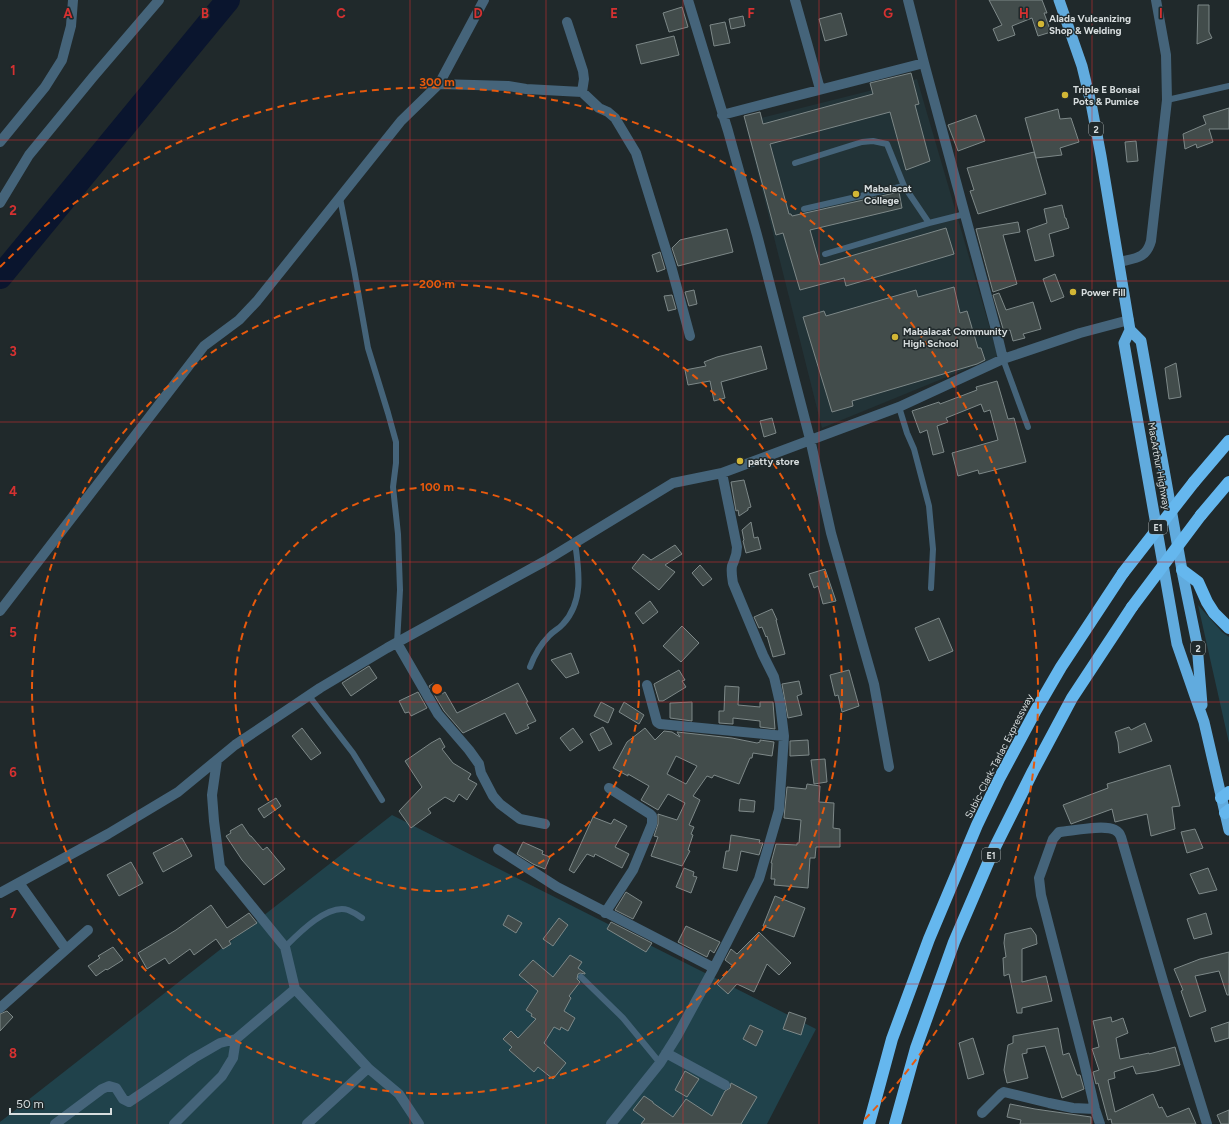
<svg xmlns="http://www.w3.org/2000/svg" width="1229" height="1124" viewBox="0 0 1229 1124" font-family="Figtree,sans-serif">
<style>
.built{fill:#223337}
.green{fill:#20424b}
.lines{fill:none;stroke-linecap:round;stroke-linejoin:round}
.river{stroke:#0a152e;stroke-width:24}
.building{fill:#424c4b;stroke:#7d8888;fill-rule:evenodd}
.service{stroke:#45647a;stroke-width:6}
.minor{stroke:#45647a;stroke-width:10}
.trunk{stroke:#61abde;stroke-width:11}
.motorway{stroke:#65b7ee;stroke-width:12}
.motorway-bridge{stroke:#65b7ee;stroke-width:12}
.grid{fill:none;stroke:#d63131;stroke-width:1;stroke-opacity:0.55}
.ring{fill:none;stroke:#e8590c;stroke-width:2;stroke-dasharray:7 5}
.poi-dot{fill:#d2b635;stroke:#20292b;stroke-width:1.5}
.labels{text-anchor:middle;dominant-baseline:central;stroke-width:3;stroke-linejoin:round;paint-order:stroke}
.shield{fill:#20292b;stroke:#a0a7a8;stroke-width:1}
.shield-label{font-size:9px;font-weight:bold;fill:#d7ddde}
.poi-label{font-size:10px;font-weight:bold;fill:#d7ddde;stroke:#20292b;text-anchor:start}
.street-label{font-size:10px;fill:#d7ddde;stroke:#20292b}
.grid-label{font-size:13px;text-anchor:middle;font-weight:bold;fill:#d63131;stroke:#20292b;stroke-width:3;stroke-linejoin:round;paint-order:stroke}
.centre{fill:#e8590c;stroke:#20292b;stroke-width:2}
.ring-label{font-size:12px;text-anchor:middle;font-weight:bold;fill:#e8590c;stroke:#20292b;stroke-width:3;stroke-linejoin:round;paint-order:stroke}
</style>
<rect width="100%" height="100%" fill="#20292b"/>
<path class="built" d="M917,79L998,356L822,428L745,122Z"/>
<path class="green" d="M1198,605L1222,632L1229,637V743Z
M392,815L816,1029L767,1124H0V1122Z"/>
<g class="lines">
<path class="river" d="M0,277L228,0"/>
</g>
<path class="building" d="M989,0H1042L1047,13H1044L1051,32L1038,36L1032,18L1012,26L1015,35L998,41L993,29L1002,25Z
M1198,5H1209V32L1212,38L1197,44Z
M682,7L688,27L669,32L663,13Z
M841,13L847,35L825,41L819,19Z
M743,16L745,26L731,29L729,19Z
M725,22L730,43L714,46L710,25Z
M674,36L679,55L641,64L636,45Z
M911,73L919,104L915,105L930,161L906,170L890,112L770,144L789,214H791L792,216L899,192L902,208L810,230L820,265L946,228L954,254L846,286L844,278L800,290L783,233L776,235L744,116L760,112L763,124L873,94L870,83Z
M1229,108V129H1209L1213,142L1197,148L1196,144L1185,149L1183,134L1206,124L1203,116Z
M1058,109L1060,119L1071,118L1079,142L1060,148L1062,155L1036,158L1025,118Z
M976,115L985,141L958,151L948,125Z
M1136,141L1138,161L1127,162L1125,142Z
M1034,152L1046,194L978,214L970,191L974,190L967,168Z
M1062,205L1065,218H1066L1069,228L1049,234L1054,256L1035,261L1027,230L1047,223L1044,209Z
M1018,222L1020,232L1003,235L1017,284L993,292L976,229Z
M727,229L733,252L678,266L672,248L680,240Z
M660,252L665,269L657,272L652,255Z
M1055,274L1064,297L1051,302L1043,279Z
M954,287L960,313L967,311L978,348H981L985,360L977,364L852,401L853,406L832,412L803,317L824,311L826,316L916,290L918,297Z
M694,290L697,304L689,306L685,292Z
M999,293L1006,310L1033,302L1041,329L1023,334L1025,338L1013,341L1010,330L1004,332L999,315L993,295Z
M672,295L676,309L668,311L664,296Z
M761,346L767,369L721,382L725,398L714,401L710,381L688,385L685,370L706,366L704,362L717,357Z
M1176,363L1181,397L1169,399L1165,368Z
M997,381L1008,419L1014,418L1026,462L979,474L978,470L958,476L952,453L998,440L990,410L984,412L981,404L946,418L948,422L937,426L944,452L933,455L927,430L920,433L912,411L939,402L940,404L977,390L976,387Z
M772,418L776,433L764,437L760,421Z
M744,480L751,507L748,508V510L739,516L738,510L736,511L731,482Z
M751,522L754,538L758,537L761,549L746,553L743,541L744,540L742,530Z
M675,545L682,554L665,565L675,572L659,590L632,568L643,554L651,560Z
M700,565L712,579L703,586L692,573Z
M825,569L836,601L823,604L818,586L814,588L809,574Z
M650,601L658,612L643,624L635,613Z
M772,609L777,620H776L785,654L773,657L767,636L766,637L762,627L759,628L754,617Z
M939,618L953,651L929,661L915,628Z
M682,626L699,643L681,662L663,646Z
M571,653L579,673L566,678L551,660Z
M369,666L377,678L351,696L342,683Z
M679,670L685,680L682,681L686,687L663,701H659L654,684Z
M849,670L859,706L842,712L838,695L835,696L830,675Z
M799,681L802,694L797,696L802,715L788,718L782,684Z
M434,683L442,694L445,692L457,713L518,683L528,702H526L536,721L527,725L529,728L516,734L505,713L463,733L444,711L429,686Z
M725,686L739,687L738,705L760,707V702H773L775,729L760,727V721L733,718V724L719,723V711H724Z
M418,692L427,708L411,716L409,712L405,713L399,701Z
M601,702L614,709L608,723L594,716Z
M624,702L644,715L639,724L619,712Z
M692,702V721L670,718V703Z
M1145,723L1152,741L1119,753L1118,742L1115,732L1129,727L1131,730Z
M603,727L612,744L599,751L590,734Z
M302,728L321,753L311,760L292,736Z
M573,728L583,742L570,751L560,738Z
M645,728L655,740L664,731L672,732L680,737L677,732L732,738L757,743L760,742V740L774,742L772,756L753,753L752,758H750L739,784L714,775L712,778L707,776L693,796L700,800L689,825L694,827L691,834L693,835L688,850L690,851L682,866L651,856L658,837L654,836L658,824V814L677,820L685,803L668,794L658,810L641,800L649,786L628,774V776L613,768L627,742ZM676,756L697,766L686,784L667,774Z
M440,738L445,747L442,749L453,763L471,774L468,779L477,784L467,800L459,794L454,802L445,797L428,809L431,813L411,828L399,811L422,787L405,761L431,743Z
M808,740L809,755L790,756V741Z
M825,759L827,782L814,784L811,760Z
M1170,765L1180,806L1172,807L1175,829L1151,836L1147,814L1115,822L1112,809L1071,824L1063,805L1108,788L1107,784Z
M807,784L820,786L819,802L834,803L833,828L840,829V847H816L815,858H810L808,888L774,885L775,879H771L772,863H771L776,844L797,845V843H799L801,820L784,818L787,787L806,789Z
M276,798L281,806L264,818L258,809Z
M740,799L755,801L754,812L739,811Z
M593,817L611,824L614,819L627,826L615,847L629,854L622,868L595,854L594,857L587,854L574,873L569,870Z
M242,824L250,836H251L263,850L267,847L285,869L264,885L242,860L226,836L231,833L230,831Z
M1195,829L1203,848L1187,853L1181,832Z
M731,835L760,840L759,843H763L759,855L741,851L737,871L723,868L726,851H729Z
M182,838L192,856L163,872L153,853Z
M523,842L543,851L542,854L550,857L545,869L533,864L517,854Z
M131,862L143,883L119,896L107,875Z
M684,868L694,872L693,876L697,877L691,893L676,887Z
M1208,868L1217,890L1199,894L1190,874Z
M626,892L642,902L633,919L615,910Z
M775,896L805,908L794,937L763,926Z
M211,905L227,928L249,913L257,923L229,941L231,944L223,949L216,939L194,955L190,949L169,964L165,958L147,969L138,953L176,930Z
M1206,913L1212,934L1194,939L1187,919Z
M508,915L522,923L516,933L503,925Z
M559,918L568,925L553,946L543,939Z
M611,922L652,943L646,952L607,929Z
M686,926L720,942L714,953L710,950L707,957L678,942Z
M1031,928L1036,935L1037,944L1022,949V982L1046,976L1052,1001L1022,1008V1013H1017L1009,974L1004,976L1003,958L1006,957L1004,943L1005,934Z
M759,932L791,963L779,975L767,964L754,992L737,984L728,994L717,984L733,966L725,960L731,949L737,954Z
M113,947L123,960L107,970L106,969L96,976L88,966L100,958L98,956Z
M1229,952V995H1227L1219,971L1195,976L1206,1011L1190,1017L1181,991L1183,990L1174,969L1200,959Z
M570,955L582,962L578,968L585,973V974L580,973L578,974L577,979L580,982L569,996L571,998L564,1011L575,1018L568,1031L561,1027L560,1030L554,1027L544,1043L566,1063L553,1079L538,1067L534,1072L509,1050L512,1047L503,1039L511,1031L518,1038L536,1019L531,1016L532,1014L526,1010L538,991L519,975L533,960L553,977Z
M7,1011L13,1017L0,1031V1014Z
M789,1012L806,1018L801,1035L783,1029Z
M1111,1017L1112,1022L1123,1018L1128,1033L1116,1038L1120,1059L1149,1053V1054L1175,1047L1180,1065L1156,1071L1136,1074L1133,1066L1114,1072L1115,1078L1108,1080L1115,1112L1153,1094L1159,1108L1162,1107L1167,1117L1189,1108L1196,1124H1112L1111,1119L1108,1120L1098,1083L1096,1084L1093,1072L1099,1070L1092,1049L1099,1047L1093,1021Z
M1229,1022V1038L1215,1042L1211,1028Z
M750,1025L763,1031L756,1046L743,1039Z
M1058,1028L1063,1055L1069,1053L1077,1075H1080L1084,1089L1062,1098L1045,1046L1027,1049V1053L1022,1054L1028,1078L1007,1083L1004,1070L1008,1045L1013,1043V1036Z
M973,1038L984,1074L968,1079L959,1043Z
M685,1071L699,1079L687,1097L675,1090Z
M731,1083L757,1097L741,1124H641L645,1119L633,1110L644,1096L653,1102V1103L673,1117L686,1099L712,1116L725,1091L730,1088Z
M1010,1104L1035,1109L1091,1117V1124H1020L1021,1120L1007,1117Z
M1229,1110V1124H1221L1217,1115Z"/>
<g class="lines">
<path class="service" d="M1167,100L1229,86
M795,163L862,142L873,141L887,144L904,186L929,223
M340,198L354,269L368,348L388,413L396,442V463L393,487L398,534L400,590L397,643
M804,209L904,186
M825,254L929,223L965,214
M1003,359L1028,427
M899,407L907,433L914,449L929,506L933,549L931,588
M530,667C534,656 540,645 549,636C553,631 559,629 563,624C584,601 579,571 575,542
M309,696L353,753L382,800
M285,947C298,934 328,903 348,910C353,912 358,915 362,918
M581,977L623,1018L660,1063"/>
<path class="minor" d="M688,0L728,131L757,235L810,439L831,533L874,684L889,767
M795,0L820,89
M908,0L924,63L995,326L1003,359
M567,22L583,71L584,79L582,92
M439,84L508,86L526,89L582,92L599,108L608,112L615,118L636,153L671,266L690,336
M722,115L924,63
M0,142L45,87L62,60L71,26L73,0
M0,203L29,155L93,77L159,0
M1119,262C1135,258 1146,259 1151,241L1167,100L1166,55L1156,0
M0,611L204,346L239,320L257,301L401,121L439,84L484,0
M397,643L438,714L469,750L479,764L481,773L493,796L500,804L520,819L545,824
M647,685L657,722L660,724L784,736
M217,760L212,795L214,821L220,867L285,947L295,989L368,1068L399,1094L419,1124
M498,849L557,887L714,968
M19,883L66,949
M0,893L108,834L178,792L235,745L320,688L387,648L545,561L673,483L722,473L899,407L1003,359L1080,333L1129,320
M605,913L633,870L652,824V816L650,814L609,788
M0,1008L88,930
M666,1053L725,1085
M982,1113L1001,1094L1004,1092L1049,1103L1073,1108L1095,1109
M55,1124L102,1089L109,1086L116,1088L123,1099L129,1102L194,1058L220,1043L236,1039
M174,1124L222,1076L233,1058L236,1039L295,989
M307,1124L368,1068
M611,1124L660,1063L677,1036L714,968L759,879L779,810L784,736L780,703L774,677L763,655L733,583C732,577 731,572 732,566C735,558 737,556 737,547L722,473
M1100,1124L1095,1109L1083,1058L1041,895L1039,878L1053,839L1059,832C1072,831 1104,824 1115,830C1119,832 1120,834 1121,837L1163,981L1207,1124"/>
<path class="trunk" d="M1059,0L1082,66L1091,103L1101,156L1130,330L1124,343L1177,644L1204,722L1229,830
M1130,330L1141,341L1183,576L1197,644L1202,705"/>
<path class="motorway" d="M1194,482L1229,441
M1201,515L1229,482
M1182,570L1198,582L1207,602L1214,613L1229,628
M1221,798L1229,792
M1225,813L1229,810
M869,1124L892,1039L929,939L977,825L999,779L1036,710L1061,667L1123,573
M895,1124L916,1048L954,942L994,849L1033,771L1072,698L1132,607"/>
<path class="motorway-bridge" d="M1123,573L1194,482
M1132,607L1201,515"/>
</g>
<path class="grid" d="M137,0V1124M273,0V1124M410,0V1124M546,0V1124M683,0V1124M819,0V1124M956,0V1124M1092,0V1124M0,140H1229M0,281H1229M0,422H1229M0,562H1229M0,702H1229M0,843H1229M0,984H1229"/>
<g class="ring">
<circle cx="437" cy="689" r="202"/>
<circle cx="437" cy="689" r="405"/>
<path d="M0 267A607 607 0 1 1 862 1122"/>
</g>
<g class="poi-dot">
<circle cx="1041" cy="24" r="4"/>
<circle cx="1065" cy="95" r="4"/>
<circle cx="856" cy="194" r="4"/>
<circle cx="1073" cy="292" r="4"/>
<circle cx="895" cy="337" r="4"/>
<circle cx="740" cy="461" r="4"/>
</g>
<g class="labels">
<g class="shield">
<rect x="1089" y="122" width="14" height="14" rx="3"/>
<rect x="1149" y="520" width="18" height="14" rx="3"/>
<rect x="1191" y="641" width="14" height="14" rx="3"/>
<rect x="982" y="848" width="18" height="14" rx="3"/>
</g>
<g class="shield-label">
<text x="1096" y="129">2</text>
<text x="1158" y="527">E1</text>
<text x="1198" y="648">2</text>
<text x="991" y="855">E1</text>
</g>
<g class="poi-label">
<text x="1049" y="18">Alada Vulcanizing<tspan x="1049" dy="12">Shop &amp; Welding</tspan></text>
<text x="1073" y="89">Triple E Bonsai<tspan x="1073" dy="12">Pots &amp; Pumice</tspan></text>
<text x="864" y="188">Mabalacat<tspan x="864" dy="12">College</tspan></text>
<text x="1081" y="292">Power Fill</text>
<text x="903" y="331">Mabalacat Community<tspan x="903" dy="12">High School</tspan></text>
<text x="748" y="461">patty store</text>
</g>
<g class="street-label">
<text transform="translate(1159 466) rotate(80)">MacArthur Highway</text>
<text transform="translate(999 756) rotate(-63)">Subic-Clark-Tarlac Expressway</text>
</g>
</g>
<g class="grid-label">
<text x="68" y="18">A</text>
<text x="205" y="18">B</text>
<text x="341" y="18">C</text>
<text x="478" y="18">D</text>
<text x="614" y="18">E</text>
<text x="751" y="18">F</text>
<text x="888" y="18">G</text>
<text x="1024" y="18">H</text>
<text x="1161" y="18">I</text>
<text x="13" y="75">1</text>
<text x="13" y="215">2</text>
<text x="13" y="356">3</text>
<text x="13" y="496">4</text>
<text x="13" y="637">5</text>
<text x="13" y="777">6</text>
<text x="13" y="918">7</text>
<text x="13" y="1058">8</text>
</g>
<circle cx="437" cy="689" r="6" class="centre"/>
<g class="ring-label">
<text x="437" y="86">300 m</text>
<text x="437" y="288">200 m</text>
<text x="437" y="491">100 m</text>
</g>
<path d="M10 1108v6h101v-6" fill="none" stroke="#d7ddde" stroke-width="2"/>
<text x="16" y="1108" font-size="12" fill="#d7ddde" stroke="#20292b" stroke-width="3" paint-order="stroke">50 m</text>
</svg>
